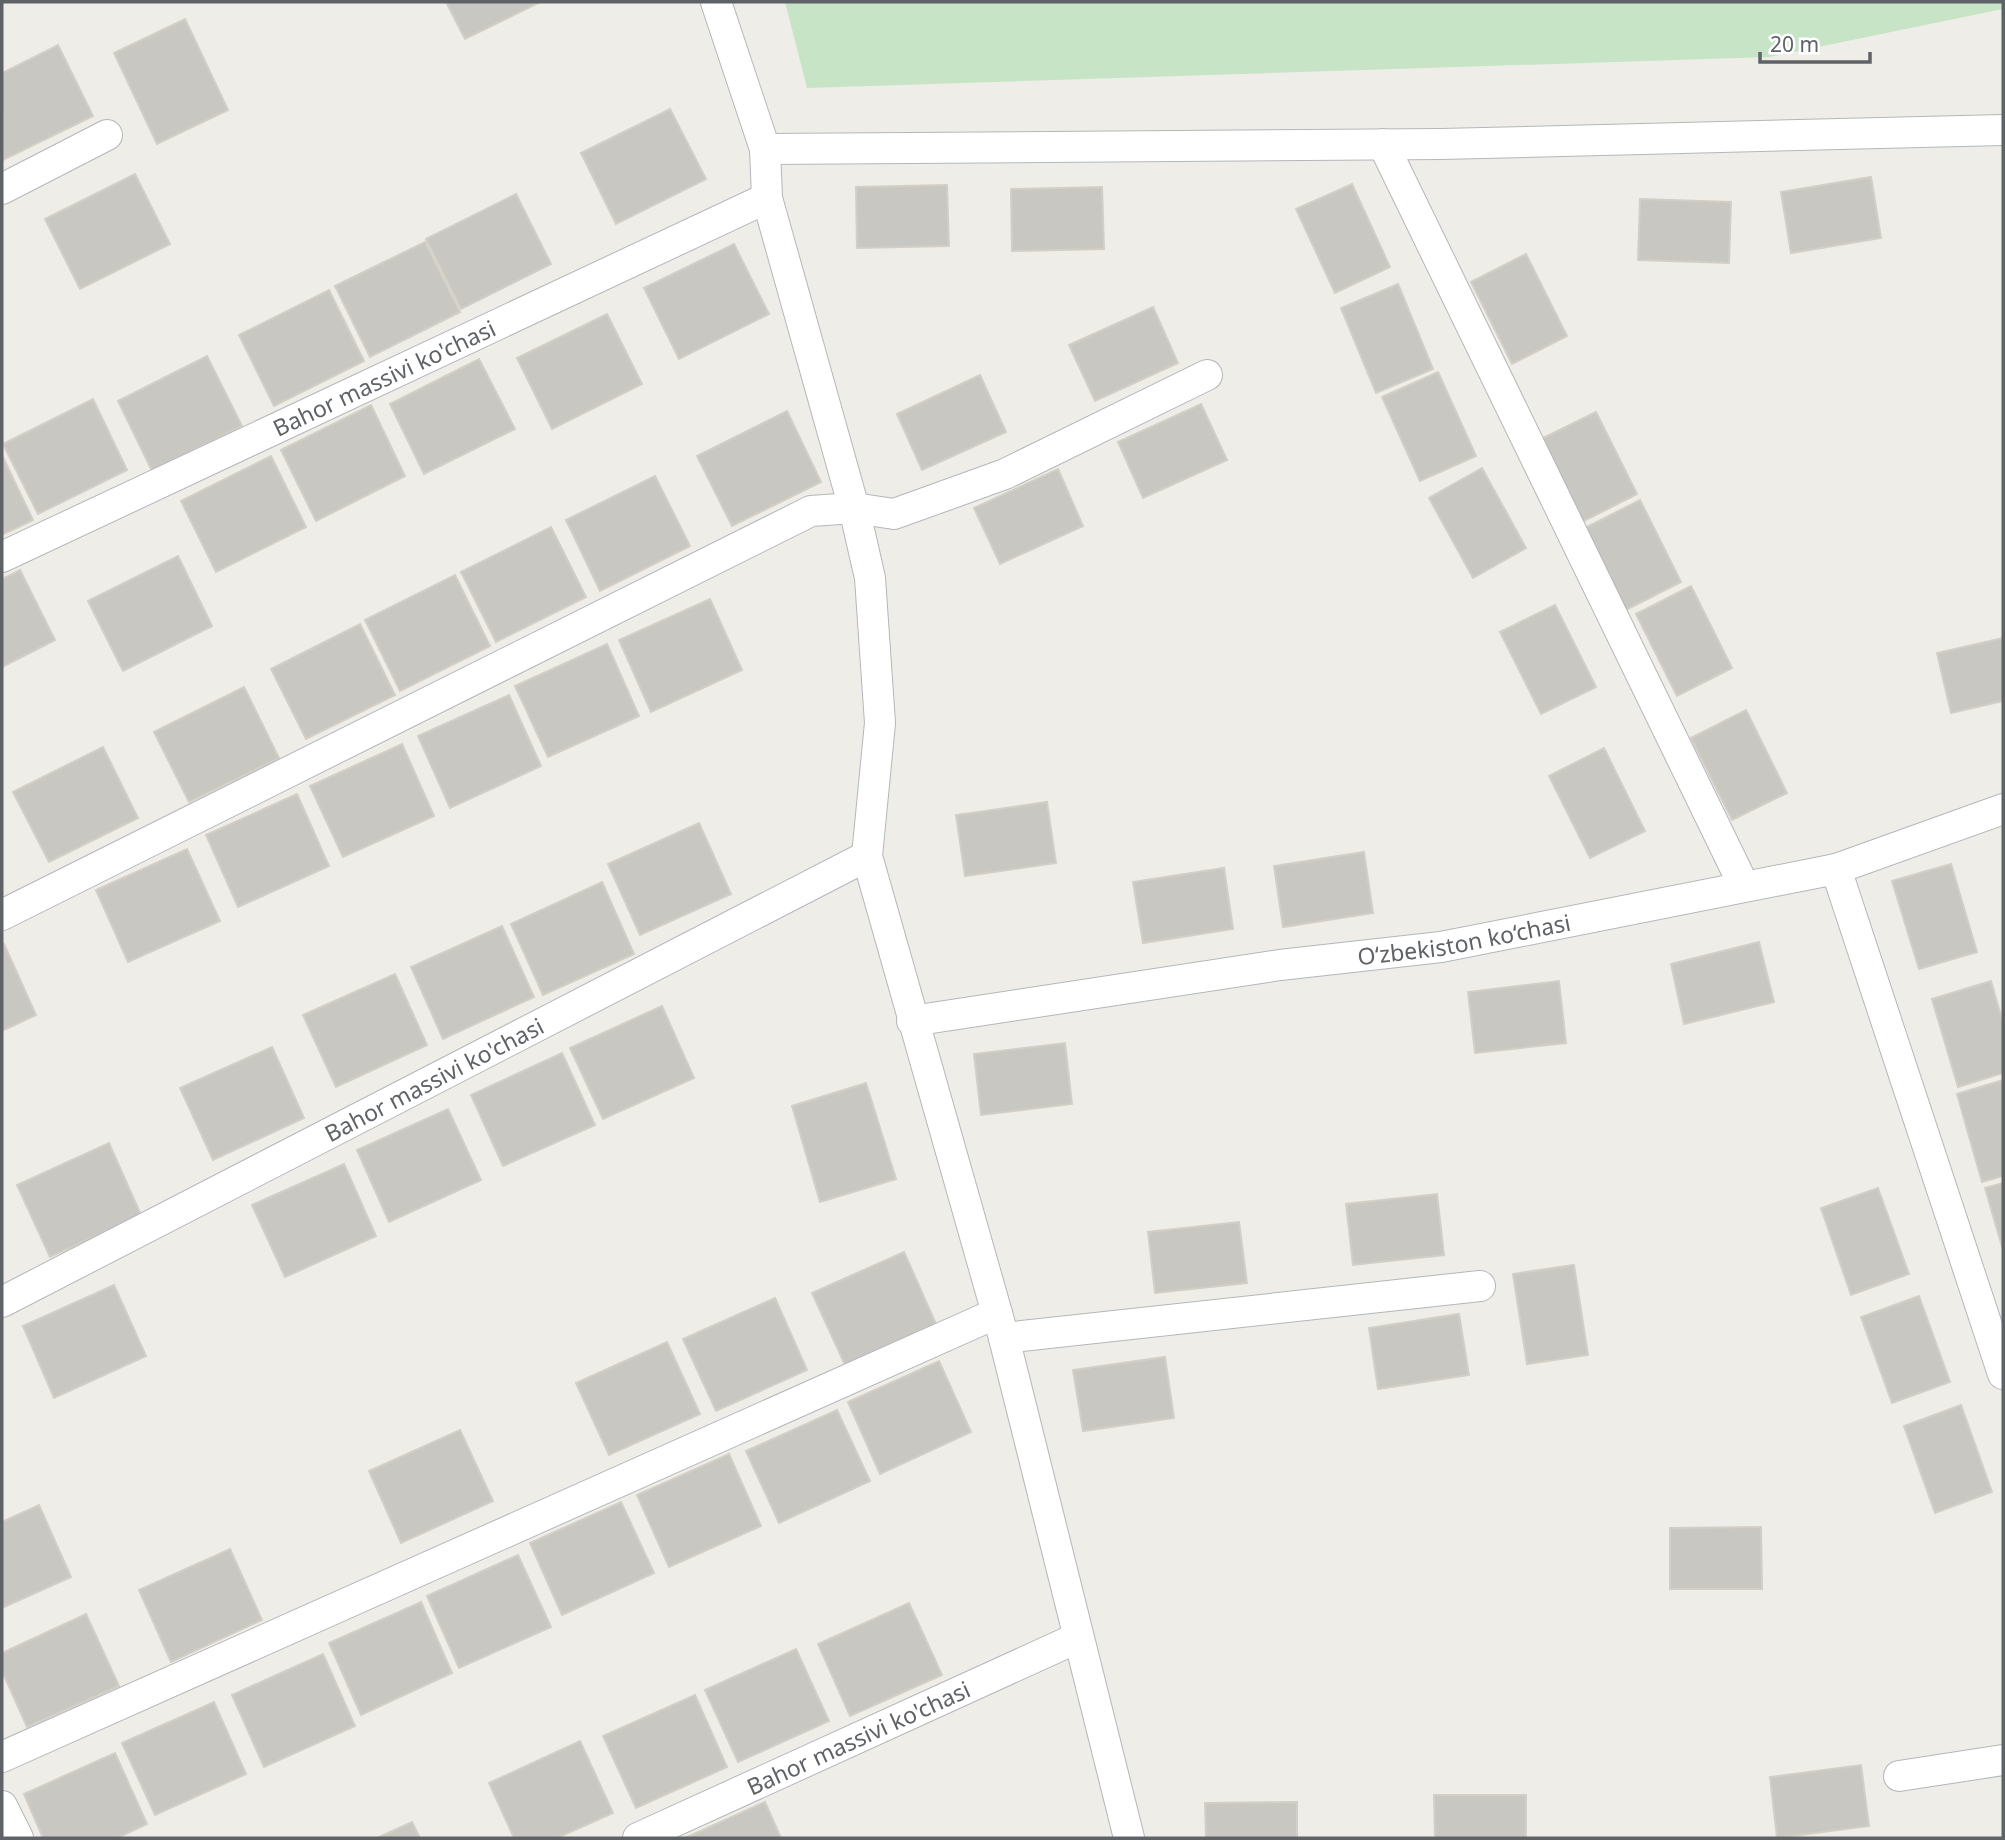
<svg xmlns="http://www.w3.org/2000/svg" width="2005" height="1840" viewBox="0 0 2005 1840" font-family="'Noto Sans',sans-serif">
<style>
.green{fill:#c7e4c7}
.building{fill:#c8c7c2;stroke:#d3cfc6;stroke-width:2}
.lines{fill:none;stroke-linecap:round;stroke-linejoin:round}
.minor-casing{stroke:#b4b7ba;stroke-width:32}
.minor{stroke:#fff;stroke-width:30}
.labels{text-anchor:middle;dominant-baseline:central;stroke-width:7;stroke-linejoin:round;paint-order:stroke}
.street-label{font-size:23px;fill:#5f6266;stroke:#fff}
</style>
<rect width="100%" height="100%" fill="#efede7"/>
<path class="green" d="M785,2H2003V9L1769,57L807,88Z"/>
<path class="building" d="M446,2H540L465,39Z
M185,19L228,110L157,144L114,53Z
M58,45L93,116L3,160L2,73Z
M670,109L706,179L616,224L581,153Z
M135,174L170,244L80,289L45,219Z
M1871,177L1881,238L1791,253L1781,192Z
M1352,184L1390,267L1335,293L1296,209Z
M947,185L949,246L857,248L856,187Z
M1102,187L1104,249L1012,251L1011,189Z
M516,194L551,264L461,309L426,239Z
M1640,199L1731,202L1729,263L1638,260Z
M425,242L460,312L370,357L335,286Z
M734,244L769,314L679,359L644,288Z
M1526,254L1567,336L1512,364L1471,282Z
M1398,284L1433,369L1376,393L1341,308Z
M329,290L364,361L274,406L239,335Z
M1153,307L1178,363L1095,401L1069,345Z
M607,314L642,384L552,429L517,358Z
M207,356L242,426L152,471L118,401Z
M479,359L515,429L424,474L390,404Z
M1438,372L1476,456L1420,481L1382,397Z
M980,375L1006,432L922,470L897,414Z
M93,399L127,470L38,514L3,444Z
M1201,404L1227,460L1143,498L1118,442Z
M371,405L405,476L316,521L281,450Z
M787,411L821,482L732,526L697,456Z
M1596,412L1637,494L1582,522L1541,439Z
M2,455L33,520L2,535Z
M271,456L306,527L216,572L181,501Z
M1482,468L1526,548L1473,578L1429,498Z
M1058,469L1083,526L1000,564L974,508Z
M655,476L690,546L600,591L566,520Z
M1640,500L1681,582L1626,610L1585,528Z
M551,527L586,597L496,642L461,572Z
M178,556L212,626L123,671L88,601Z
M20,570L55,640L2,667V579Z
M455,575L490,646L400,691L365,620Z
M1691,586L1732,668L1677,696L1636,614Z
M710,599L742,670L651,712L619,640Z
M1555,605L1596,687L1541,714L1500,632Z
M360,624L395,695L306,739L271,669Z
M2003,638V701L1951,713L1937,653Z
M607,644L639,716L548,757L515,686Z
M244,687L279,758L189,802L154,732Z
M509,695L541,766L450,808L418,736Z
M1746,710L1787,793L1732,820L1691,738Z
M402,744L434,816L343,857L310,786Z
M103,747L138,818L49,862L13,792Z
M1604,748L1645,831L1590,858L1549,776Z
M297,794L329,866L238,907L206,835Z
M1047,802L1056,863L965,876L956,815Z
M699,823L731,894L640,935L608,864Z
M187,849L220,921L128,962L96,890Z
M1364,852L1373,913L1283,927L1274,866Z
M1951,864L1977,952L1919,969L1892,881Z
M1224,868L1233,929L1143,943L1133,882Z
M602,882L634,954L543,995L511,924Z
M502,926L534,997L443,1039L411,967Z
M1759,942L1774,1002L1684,1024L1671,964Z
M4,944L36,1015L2,1031V945Z
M395,974L427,1045L336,1087L303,1015Z
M1559,981L1566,1043L1475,1053L1468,992Z
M1991,981L2003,1023V1073L1958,1087L1932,999Z
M662,1006L694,1078L603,1119L570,1048Z
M1065,1043L1072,1104L981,1115L974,1054Z
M272,1047L304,1118L213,1160L180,1088Z
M562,1053L595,1125L503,1166L471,1095Z
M2003,1080V1176L1982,1182L1957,1094Z
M866,1083L896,1179L820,1202L792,1106Z
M448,1109L481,1180L389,1222L357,1150Z
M109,1143L141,1215L50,1257L17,1185Z
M344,1164L376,1236L285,1277L252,1205Z
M2003,1183V1250L1985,1188Z
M1878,1188L1909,1274L1851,1295L1821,1208Z
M1437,1194L1444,1255L1353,1265L1346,1204Z
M1239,1222L1247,1283L1155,1293L1148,1232Z
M904,1252L936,1324L845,1365L812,1293Z
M1574,1265L1588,1355L1527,1364L1513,1274Z
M114,1285L146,1356L54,1398L23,1326Z
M1919,1296L1950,1382L1892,1403L1861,1317Z
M775,1298L807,1370L716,1411L683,1339Z
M1459,1314L1469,1375L1378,1389L1369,1328Z
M667,1342L700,1414L609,1455L576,1383Z
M1165,1357L1174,1418L1083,1431L1073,1370Z
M939,1361L971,1432L880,1474L848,1402Z
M1961,1405L1992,1492L1935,1513L1904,1426Z
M837,1410L870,1481L779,1523L746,1451Z
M460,1430L493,1501L401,1543L369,1471Z
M729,1454L761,1526L669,1567L637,1495Z
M621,1502L654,1573L562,1615L530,1543Z
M39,1505L71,1577L2,1608V1522Z
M1761,1527L1762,1589H1670V1528Z
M230,1549L262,1620L171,1662L139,1590Z
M518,1555L551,1627L459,1668L427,1596Z
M421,1602L452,1673L361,1715L329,1643Z
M909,1603L942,1675L850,1716L818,1644Z
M86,1614L119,1686L27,1727L2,1671V1653Z
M796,1649L829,1721L738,1762L705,1690Z
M323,1654L355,1726L264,1767L232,1695Z
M695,1695L727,1767L636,1808L603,1736Z
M214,1702L246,1774L155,1815L122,1743Z
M580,1741L613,1813L557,1838H514L489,1783Z
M115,1753L147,1824L117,1838H43L24,1794Z
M1861,1765L1869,1826L1777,1838L1770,1777Z
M1434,1795H1526V1838H1435Z
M765,1802L781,1838H685Z
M1297,1802V1838H1206L1205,1803Z
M412,1822L420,1838H377Z"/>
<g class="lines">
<g class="minor-casing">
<g id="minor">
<path d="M716,2L765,149L767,198L854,508L870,578L880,723L867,856L1004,1338L1129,1838"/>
<path d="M1383,144L1744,886"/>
<path d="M765,149L1441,144L2003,130"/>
<path d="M2,189L107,135"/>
<path id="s1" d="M2,557L767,198"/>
<path d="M1836,869L2003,1374"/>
<path d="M2,915L811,511L854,508L894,514L1005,474L1207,375"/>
<path id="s2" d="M912,1021L1280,965L1441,947L1836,869L2003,809"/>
<path id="s3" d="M2,1302L867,856"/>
<path d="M1004,1338L1480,1286"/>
<path d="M2,1757L997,1313"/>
<path d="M1899,1776L2003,1760"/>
<path d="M2,1806L18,1838"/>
<path id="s4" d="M638,1838L1077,1638"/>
</g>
</g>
<use href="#minor" class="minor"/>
</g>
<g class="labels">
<g class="street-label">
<text stroke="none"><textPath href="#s1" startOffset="422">Bahor massivi ko'chasi</textPath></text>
<text stroke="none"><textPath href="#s2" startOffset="558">O‘zbekiston ko‘chasi</textPath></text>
<text stroke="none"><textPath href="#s3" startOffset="486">Bahor massivi ko'chasi</textPath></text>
<text stroke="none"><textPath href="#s4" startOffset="242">Bahor massivi ko'chasi</textPath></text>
</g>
</g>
<rect width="2005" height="1840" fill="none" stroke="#5f6266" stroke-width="7"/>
<path d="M1760 52v10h110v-10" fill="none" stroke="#5f6266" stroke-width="3.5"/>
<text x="1770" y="52" font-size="21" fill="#5f6266" stroke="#ffffff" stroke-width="5" paint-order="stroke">20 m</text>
</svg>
